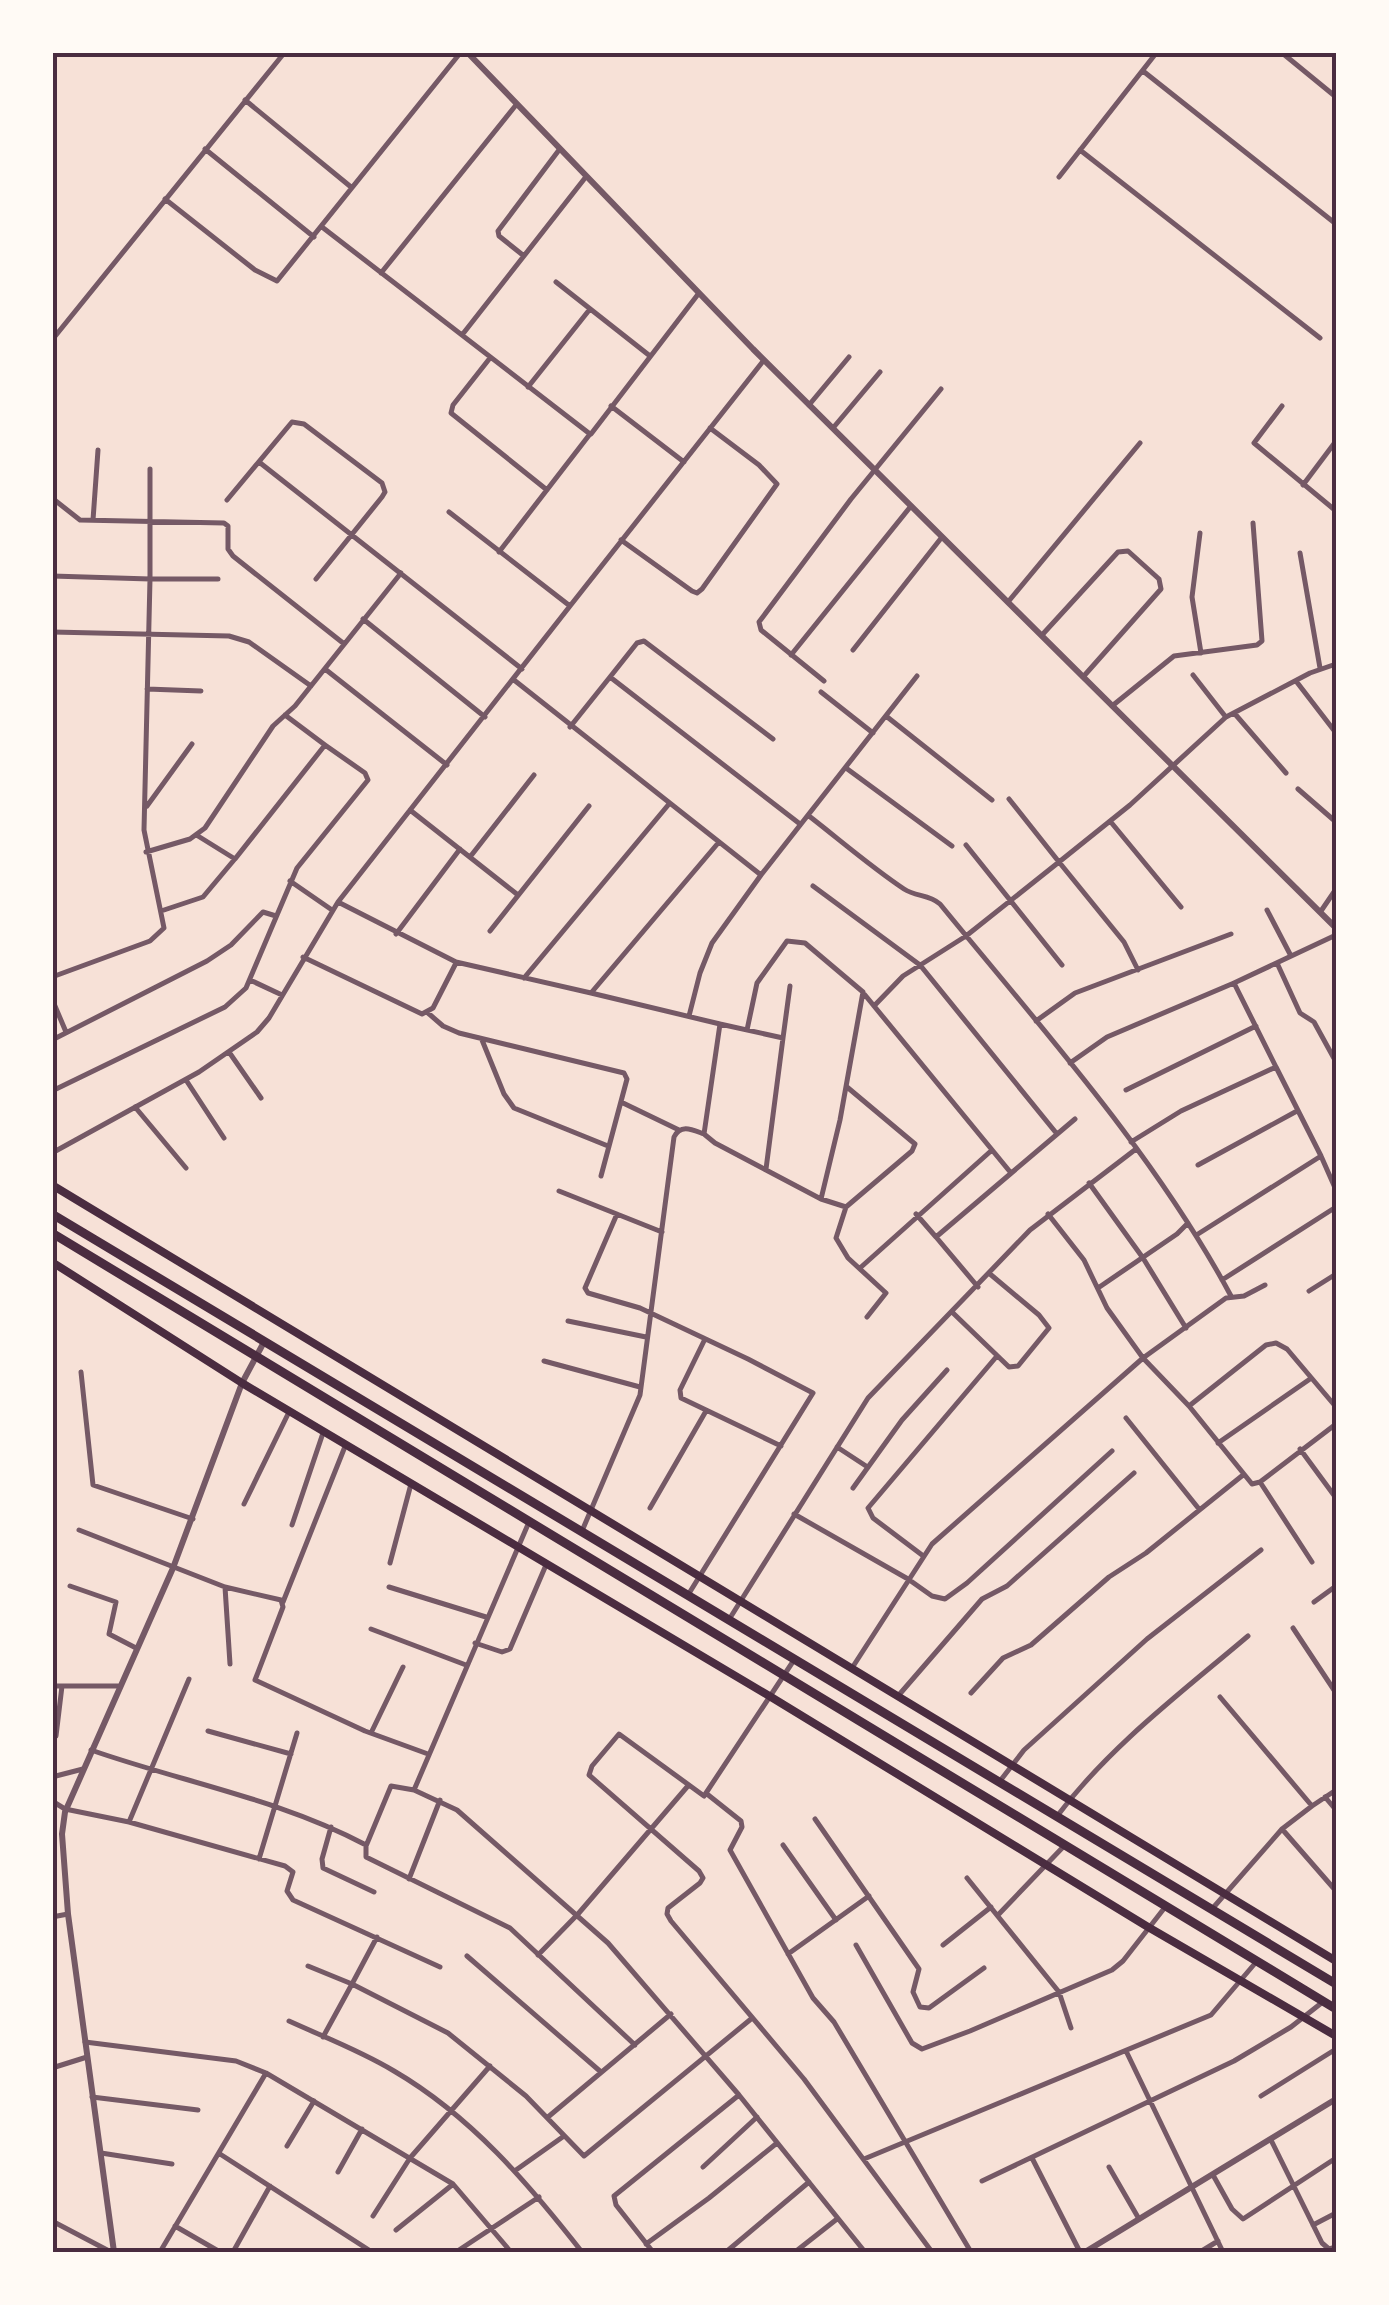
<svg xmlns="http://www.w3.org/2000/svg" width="1389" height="2305" viewBox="0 0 1389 2305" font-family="Barlow,sans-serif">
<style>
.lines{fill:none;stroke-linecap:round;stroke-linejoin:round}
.minor{stroke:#755966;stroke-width:5}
.tertiary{stroke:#755966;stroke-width:6}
.secondary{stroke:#4a2c40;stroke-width:8}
.primary{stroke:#4a2c40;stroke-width:9}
.neatline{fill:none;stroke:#4a2c40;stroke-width:4}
</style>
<rect width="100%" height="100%" fill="#f7e1d7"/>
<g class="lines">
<path class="minor" d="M1281,52L1336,97
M1143,71L1336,224
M245,100L351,187
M205,149L314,237
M1080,150L1320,338
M1059,177L1157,52
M165,199L255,270L277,281L461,52
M322,227L590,434L499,552
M524,256L499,236L498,231L559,150
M381,273L516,105
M556,282L650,356
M462,335L585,178
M52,340L285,52
M490,358L453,405L451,413L547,490
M528,387L590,309
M809,405L849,357
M611,406L684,462
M1282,406L1254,443L1336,511
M833,428L880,372
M591,434L699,293
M259,462L522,669
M150,469V579H218
M1303,485L1336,441
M52,498L80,520L224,523L228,526V549L233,556L343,643
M227,500L292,422L304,424L382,483L385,492L382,497L316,579
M93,520L98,450
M1200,533L1192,597L1201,653
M621,540L692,591L697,593L702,589L777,484L759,465L710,428
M1300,553L1320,668
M52,576L150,579L144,830L164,928L150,941L52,977
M1008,602L1140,443
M570,606L764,360
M363,619L485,717
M52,632L229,636L249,642L311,686
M1042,635L1118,552L1128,551L1159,579L1161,589L1083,677
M853,650L942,537
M791,655L911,506
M325,669L447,765
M1193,675L1225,716
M610,677L637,643L644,641L773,739
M514,680L761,875L917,676
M824,681L761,630L759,622L851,499L941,389
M1296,681L1336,733
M147,689L201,691
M821,692L873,733
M1112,706L1174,656L1257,645L1262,641L1253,523
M1235,714L1286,773
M886,716L992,800
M570,727L610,677L800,824
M846,768L952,846
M1298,789L1336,822
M1009,799L1059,862L1130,805L1226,717L1310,673L1336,664
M147,806L192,744
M410,810L518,895
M809,816C840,840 871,867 904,889C916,897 929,894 940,904C1042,1029 1155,1154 1231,1296
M1110,821L1181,907
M198,836L235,859L325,745L285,715
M719,842L591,993L720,1024L704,1134L715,1143L821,1199L846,1207
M966,845L1062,965
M146,852L190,839L205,828L273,726L295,706L401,573
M470,857L534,775
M290,881L332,910
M813,886L920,965L1057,1134
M338,902L570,606L449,512
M1267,910L1291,956
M161,911L203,897L234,860
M1321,911L1336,889
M490,931L589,806
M396,934L460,849
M303,957L422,1014L433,1008L456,963
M1277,963L1300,1013L1314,1022L1336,1062
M524,978L669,804
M250,980L282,995
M1234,983L1336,935
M865,995L1011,1173
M52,999L66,1032
M874,1006L903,976L966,936L1059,862L1124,942L1138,970
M428,1013L443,1026L459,1033L624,1073L627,1079L601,1176
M689,1016L700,973L712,943L761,875
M1036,1021L1075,993L1231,934
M720,1024L783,1038L790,986
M747,1030L757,983L787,941L805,943L863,992L840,1120L821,1199
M52,1040L207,961L231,945L263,912L276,916
M482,1040L504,1094L514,1108L608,1146
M229,1052L261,1098
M1070,1063L1107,1037L1234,983L1276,1067
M186,1080L224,1138
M847,1087L915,1144L912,1151L846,1207L836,1238L848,1258L886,1293L867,1317
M1126,1090L1256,1026
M52,1091L225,1007L246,988L297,868L368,780L365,773L325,745
M621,1102L679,1130
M135,1107L186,1168
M1131,1142L1181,1111L1276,1067L1321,1156
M52,1153L199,1072L257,1032L269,1018L338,902L456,962L591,993
M1198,1165L1297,1111
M766,1169L783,1038
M1089,1183L1143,1258L1186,1328
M559,1191L662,1232
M617,1214L585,1288L588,1293L640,1308L748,1359L813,1393L688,1595
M916,1214L936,1237
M1198,1234L1321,1156L1336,1190
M860,1268L992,1150
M1222,1280L1336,1207
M1265,1285L1244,1296L1226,1298L1143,1358L1189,1406L1252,1484L1260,1482L1336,1424
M978,1287L936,1237L1075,1119
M1098,1288L1177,1234L1188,1223
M1309,1291L1336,1274
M952,1312L1009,1367L1018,1366L1049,1328L1039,1315L990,1274
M568,1321L646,1337
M704,1341L680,1390L681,1398L781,1446
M544,1361L640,1387
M81,1372L93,1485L193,1519
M1189,1406L1266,1345L1276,1343L1287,1349L1336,1407
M1126,1418L1199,1509
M1218,1443L1310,1379
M837,1447L866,1466
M1300,1449L1336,1498
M1260,1482L1312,1562
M853,1488L902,1420L947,1370
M244,1504L289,1412
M650,1508L706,1411
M794,1514L908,1579L932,1596L945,1599L967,1583L1112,1451
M292,1525L323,1433
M79,1530L225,1587L281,1600L283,1607L255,1680L365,1731L428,1754
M582,1531L640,1395L674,1137C681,1123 693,1130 704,1134
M922,1555L873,1518L868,1508L997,1356
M390,1563L411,1484
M70,1586L116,1602L109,1634L136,1648
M225,1587L230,1664
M389,1587L486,1617
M283,1602L346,1444
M1314,1602L1336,1586
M730,1618L868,1398L1030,1230L1136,1149
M1293,1628L1336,1693
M371,1629L466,1665
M475,1643L502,1652L510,1649L546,1565
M794,1660L704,1796L619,1734L592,1766L589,1775L699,1871L703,1878L700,1883L668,1908L667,1914L671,1921L804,2079L932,2252
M852,1668L932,1544L1143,1358L1107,1308L1084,1260L1048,1214
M52,1686H118
M971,1693L1003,1658L1031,1645L1109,1577L1146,1553L1243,1475
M898,1696L982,1599L1007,1586L1134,1473
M1220,1697L1312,1806L1336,1790
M208,1731L291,1754
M371,1733L403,1667
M56,1736L62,1686
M91,1750C182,1782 280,1799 366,1845
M52,1777L83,1769
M1000,1781L1024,1750L1147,1639L1261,1550
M414,1790L529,1522
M707,1794L741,1821L742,1827L730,1850L813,1998L834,2022L971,2252
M1325,1797L1336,1810
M52,1801L65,1809L129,1822L285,1866L293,1872L287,1891L293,1900L440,1967
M1312,1806L1282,1829L1336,1891
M1058,1815C1110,1746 1182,1692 1248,1636
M815,1819L919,1969L913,1992L920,2007L929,2008L984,1968
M129,1822L189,1679
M331,1827L322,1859L323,1868L374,1892
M783,1845L836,1920
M259,1859L297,1733
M967,1878L1059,1992L1071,2028
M409,1879L440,1800
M1212,1909L1282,1829
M998,1915L1065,1845
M52,1917L68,1914
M856,1945L912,2043L922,2049L970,2031L1112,1970L1123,1961L1166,1906
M943,1945L991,1907
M788,1954L869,1896
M538,1955L578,1914L687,1787
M467,1956L601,2072
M308,1966L352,1984L377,1937
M289,2021C324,2037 361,2051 394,2071C471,2116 528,2183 582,2252
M323,2037L352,1984L448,2033L526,2096L584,2156L751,2019
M85,2042L236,2061L266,2073L453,2184L511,2252
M635,2045L510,1928L366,1857V1846L391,1786L414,1790L457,1810L608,1943L739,2095L865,2252
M1127,2053L1223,2252
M52,2068L87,2057
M1261,2096L1336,2049
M92,2097L198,2110
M548,2117L671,2014
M1271,2140L1322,2243L1329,2249L1336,2247
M287,2146L314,2101
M101,2153L172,2164
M220,2154L372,2252
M1032,2158L1080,2252
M864,2159L1211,2015L1257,1961
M703,2167L757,2117
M1109,2167L1139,2219
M516,2170L564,2136
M338,2172L362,2129
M1213,2175L1232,2209L1243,2219L1336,2158
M982,2181L1234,2061L1291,2027L1324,2001
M373,2216L410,2158L490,2066
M52,2221L111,2252
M1313,2225L1336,2213
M175,2226L220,2252
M396,2230L452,2185
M646,2244L709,2198L777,2143
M160,2252L266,2073
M233,2252L270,2186
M456,2252L539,2197
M653,2252L616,2205L614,2196L739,2095
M726,2252L809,2182
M795,2252L837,2219
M1200,2252L1218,2241"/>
<path class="tertiary" d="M467,52L753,349L1336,928
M114,2252L68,1914L62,1834L65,1812L173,1568L242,1383L264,1342
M1085,2252L1336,2099"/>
<path class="secondary" d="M52,1185L1336,1961
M52,1262L242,1383L771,1697L1148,1927L1336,2036"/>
<path class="primary" d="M52,1214L1336,1984
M52,1233L1336,2009"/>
</g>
<rect width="1389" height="2305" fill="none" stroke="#fffaf5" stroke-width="110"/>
<rect x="55" y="55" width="1279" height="2195" class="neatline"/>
</svg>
